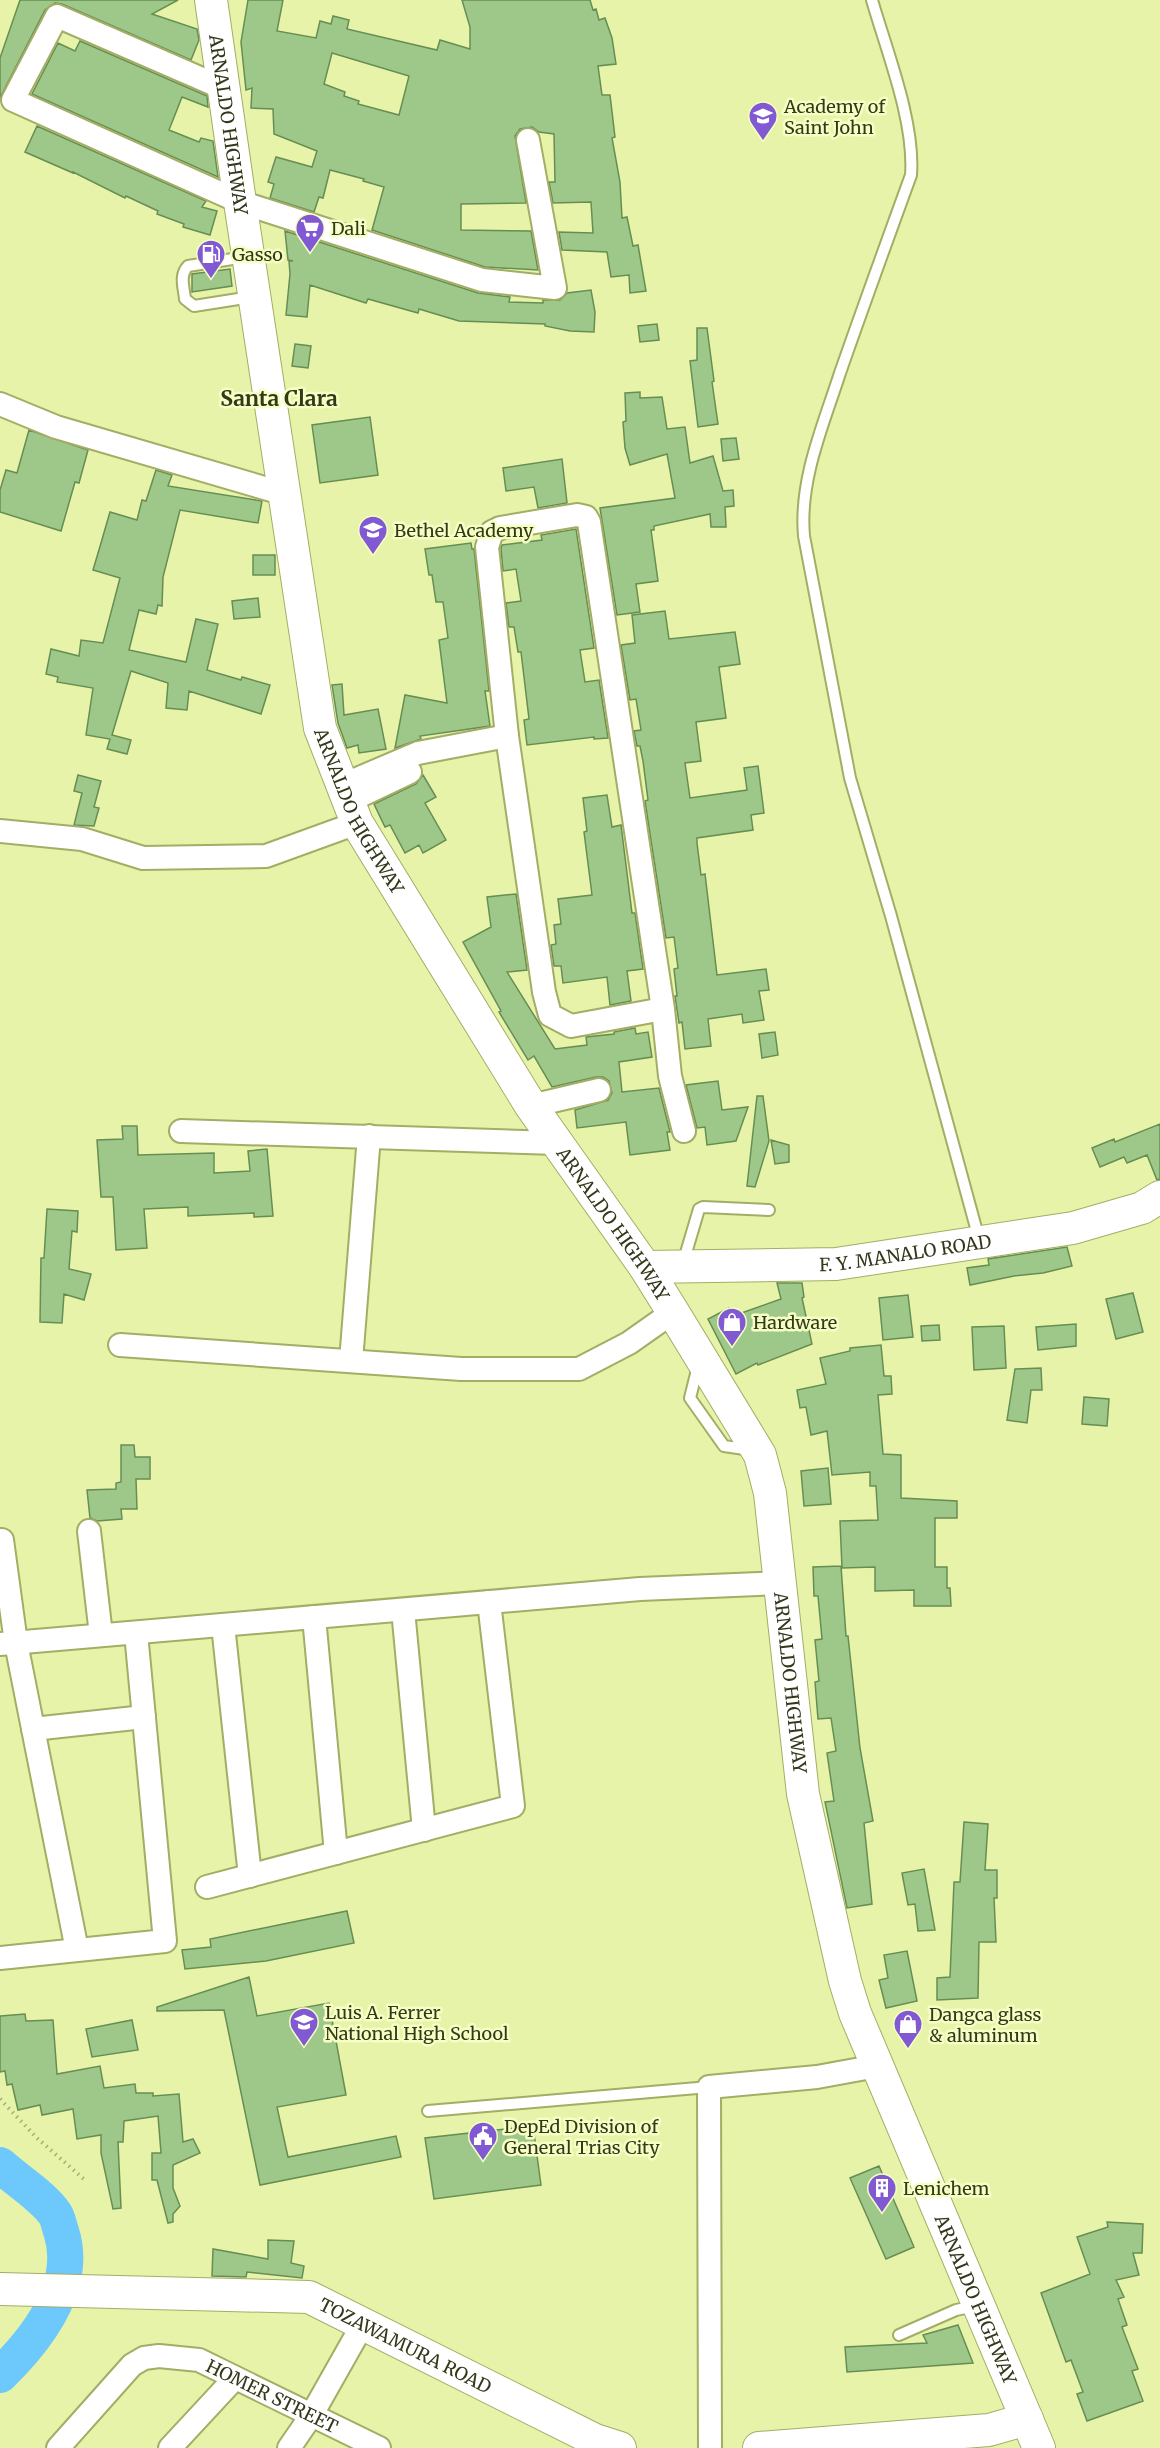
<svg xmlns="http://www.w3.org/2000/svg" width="1160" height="2448" viewBox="0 0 1160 2448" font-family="Merriweather,serif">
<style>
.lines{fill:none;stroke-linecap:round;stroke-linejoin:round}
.river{stroke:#6dc8fb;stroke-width:36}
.building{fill:#9ec889;stroke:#678e52;stroke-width:1.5;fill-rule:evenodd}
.lane-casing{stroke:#a3ad65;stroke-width:14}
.street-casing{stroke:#a3ad65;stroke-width:26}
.secondary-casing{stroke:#a3ad65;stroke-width:34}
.path{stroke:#a6af75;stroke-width:4;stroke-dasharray:1.5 4.5;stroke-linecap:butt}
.lane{stroke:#fff;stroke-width:10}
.street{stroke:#fff;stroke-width:22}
.secondary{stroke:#fff;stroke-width:32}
.labels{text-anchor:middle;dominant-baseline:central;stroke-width:5;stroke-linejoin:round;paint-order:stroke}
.poi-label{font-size:18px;fill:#34381a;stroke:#f5ffc3;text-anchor:start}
.street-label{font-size:18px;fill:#34381a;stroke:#f5ffc3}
.quarter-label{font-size:21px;font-weight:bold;fill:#34381a;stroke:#f5ffc3}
</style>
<rect width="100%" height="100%" fill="#e7f3a8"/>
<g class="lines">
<path class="river" d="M0,2165C15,2179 44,2197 55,2214C58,2218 59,2226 61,2231C79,2286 37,2339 0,2375"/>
</g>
<path class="building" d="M20,0H178L152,14L197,29L199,40L191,60L62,4L55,3L45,10L0,98V58Z
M248,0H283L277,31L316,38L320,21L331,24L333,16L349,20L347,29L437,50L440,40L470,49V27L462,0H590L593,10L596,9L599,20L605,18L612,38L616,64L598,66L602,95H610L615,137L612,138L620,182L622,218L627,217L633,246L638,245L646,291L630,293L629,275L611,277L607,252L562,250L559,232L593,233L591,202L553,203L549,182H555L554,134L539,132L532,127L520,129L515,136L526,203L461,204V230L531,231L538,270L485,267L372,230L384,187L363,181L364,179L330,170L323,198L319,197L314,212L270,198L274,184L268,182L276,157L312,167L317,151L274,134L273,109L251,108L252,88L246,90L241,42ZM332,53L409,76L399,115L358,104L359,101L344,96L345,92L324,84Z
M80,41L207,96L208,107L182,97L169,130L199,142L201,138L213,141L218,177L32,94L58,43L75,51Z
M37,126L206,201L202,207L217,211L210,235L183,227L184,224L157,214L158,211L126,196L125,198L73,172V173L25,152Z
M285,231L478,293L510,297L509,302L543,303V300H560L567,293L591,290L595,312L594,332L570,331L545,326V324L459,321L419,309L418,313L368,299L366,303L310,285L307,317L286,315L290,274L289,261H293L288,260Z
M230,269L232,286L192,292V274Z
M657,324L659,340L640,342L638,326Z
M697,328H707L714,381L712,382L718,424L698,427L690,361L697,360Z
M295,344L311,346L308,368L292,366Z
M640,392V398L662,397L667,429L685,427L690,463L713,456L723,491L733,490L734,506L725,507L726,527H711L710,514L654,526V530H651L658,581L636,584L640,612L617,615L600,508L675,498L667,454L630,465L625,448L623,422L626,421L625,393Z
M370,417L378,475L320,483L312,425Z
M29,430L88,450L79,483L75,482L61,531L0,512V490L6,470L17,473Z
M736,438L739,459L723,461L721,439Z
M562,459L567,503L538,508L534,487L506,491L503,468Z
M156,470L172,475L168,486L262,501L258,523L180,510L163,577L162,606L158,605L156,614L139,610L129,650L186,662L196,619L218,624L207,670L241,680L242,677L270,685L261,714L189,691L187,710L166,708L168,683L131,671L112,735L131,740L127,754L107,749L110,739L86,735L93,688L57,682L58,677L46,674L51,649L79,656L81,640L103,643L120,578L93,570L101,543L110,512L137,520L142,500L146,501Z
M576,529L594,648L580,650L585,682L599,680L608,738L594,739V737L527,745L524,720L529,719L521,652H518L514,627H509L506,603L521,601L516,569L503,571L501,548L502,545L542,540L541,535Z
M471,543L472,549H474L485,652L489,691H485L490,726L420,736L421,739L395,748L405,695L447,703L439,640L448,638L443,602H436L432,575H429L425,549Z
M253,555H275V575H253Z
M258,598L260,617L234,619L232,601Z
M665,611L669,639L735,632L740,664L719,667L726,718L696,722L701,761L685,763L690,798L747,790L744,768L758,766L764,813L751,815L753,830L697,838V843L701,875L705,874L717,975L766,969L769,990L759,991L764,1020L743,1023L742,1014L708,1019L711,1046L685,1049L682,1022L679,1023L675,996H677L674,969L678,968L674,937L666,938L645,801L648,800L643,761L640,746H637L634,731L641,730L636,699L630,700L621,645L635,643L632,615Z
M342,684L344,715L378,709L386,749L359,753L358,745L347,748L338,723L332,685Z
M78,775L101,781L94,807L99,808L94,826L74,825L82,793L74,791Z
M423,775L436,797L425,803L446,840L423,853L419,845L405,853L390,825L385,827L374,804L416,784Z
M607,795L612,827L621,825L632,913H635L643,969L627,971L631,1001L610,1005L607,977L563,983L561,966H554L551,945L556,944L554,925L561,924L558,899L592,895L584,832L587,831L583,798Z
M516,894L527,970L507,972L555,1049L587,1045L586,1037L614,1034V1032L635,1028L636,1034L648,1032L652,1057L619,1062L622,1092L659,1088L670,1132H667L670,1150L630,1155L626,1122L577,1128L575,1110L608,1100L612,1093L609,1081L603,1077H596L552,1087L534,1056L528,1060L499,1012L501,1011L463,942L491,927L487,897Z
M775,1032L778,1055L762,1058L759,1034Z
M718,1081L722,1110L748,1107L736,1141L707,1145L705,1127L697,1128L686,1085Z
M757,1096H763L769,1141L755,1187L747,1186Z
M1160,1124V1179L1157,1180L1147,1155L1127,1163L1124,1157L1100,1167L1092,1148L1114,1139L1115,1142Z
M122,1126H137L138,1155L214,1153V1173L250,1171L248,1151L267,1149L273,1216L254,1217V1213L188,1216V1207L144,1209L147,1248L116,1250L113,1197H101L97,1140L123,1139Z
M771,1140L789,1145V1162L775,1164Z
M47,1209L78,1211L77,1232L72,1231L69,1269L91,1274L84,1300L64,1294L62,1323L40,1322L41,1258H44Z
M1067,1247L1072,1266L1043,1273L1014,1276L970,1285L967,1268L989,1265L988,1259Z
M777,1283H802L804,1297L802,1298L812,1344L758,1365L757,1363L736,1374L708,1319L729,1308L733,1316L781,1299Z
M1133,1293L1143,1332L1116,1339L1106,1299Z
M908,1295L913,1337L883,1340L879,1298Z
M1076,1324V1346L1038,1350L1036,1327Z
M939,1325L940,1340L922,1341L921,1326Z
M1004,1326L1006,1368L974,1370L972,1327Z
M881,1345L884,1376H891L892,1394L878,1395L883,1454L901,1455V1498L957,1501V1518H935V1567H947V1588H950L951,1606H914V1590L875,1591V1567L842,1568L840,1521L878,1520L876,1486H870V1472L832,1475L827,1431L811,1435L806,1407L800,1408L797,1390L826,1384L820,1358L850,1351V1348Z
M1041,1368L1042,1390H1031L1027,1423L1007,1420L1015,1369Z
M1084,1397L1109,1399L1107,1426L1082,1424Z
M121,1445H134L135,1457H150V1479H136L137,1509H121L122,1519L97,1521L90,1518L87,1490L116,1489V1483L121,1482Z
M828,1468L831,1504L804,1506L801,1471Z
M841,1566L846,1636H848L860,1748L873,1821L864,1823L872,1904L847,1908L825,1802L834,1801L827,1753L836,1751L831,1718L818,1719L815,1682L819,1681L815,1640L822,1639L818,1596H814L813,1567Z
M964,1822L988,1824L985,1870H997V1898H994L996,1942H979L978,1998L937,2000V1978L950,1977L954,1882H960Z
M924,1869L935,1930L918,1931L915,1904L908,1905L902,1873Z
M347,1911L354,1943L266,1961L185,1969L182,1950L211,1947L210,1939Z
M907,1951L917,2001L886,2008L879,1980L888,1978L884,1955Z
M249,1977L257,2016L329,2003L346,2095L277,2107L288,2157L396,2136L401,2157L260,2185L224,2010L157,2011V2007Z
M25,2014L26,2021L53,2020L57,2074L100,2066L104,2088L135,2084L136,2093H153V2096L179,2094L183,2142L193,2139L200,2153L173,2165V2188L180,2206L173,2214V2222L168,2223L157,2180H152V2153H161L158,2116L124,2121L123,2142H118L121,2208L113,2209L101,2153V2135L77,2139L73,2109L42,2115L40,2105L18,2110L12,2084L7,2085L5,2071L0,2072V2016Z
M132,2020L138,2050L92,2057L86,2029Z
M533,2126L541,2185L434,2199L425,2138Z
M879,2166L914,2247L886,2259L850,2178Z
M1107,2222L1143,2224L1142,2253H1133L1139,2275L1116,2280L1124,2297L1118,2299L1127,2325L1122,2327L1138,2369L1132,2371L1143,2401L1087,2421L1077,2394L1083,2392L1071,2360L1066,2362L1041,2293L1090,2274L1077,2237L1108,2227Z
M268,2240L294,2241L291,2263L304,2266L302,2278L247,2272L246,2277L212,2276L213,2249L268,2259Z
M958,2325L973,2363L847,2372L845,2347L927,2343L923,2335Z"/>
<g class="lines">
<g class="lane-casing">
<path id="lane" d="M872,0C887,52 915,122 911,175C887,241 863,307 840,373C823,426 799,480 804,536L850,778L891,916L979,1239
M245,257L188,266C179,275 184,288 185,299L194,306L251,297
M683,1263L699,1209L703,1207L769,1210
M698,1366L690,1398L724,1446L751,1450
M428,2111L709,2087
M899,2335L956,2310L975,2306"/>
</g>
<g class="street-casing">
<g id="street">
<path d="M225,89L57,16L13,100L240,202L482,280L555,288L528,140"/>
<path d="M0,404L56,427L285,494"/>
<path d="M343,785L418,753L507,736"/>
<path d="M349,801L410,772"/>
<path d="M0,831L82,839L143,858L266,856L357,823"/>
<path d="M663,1009L571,1026L550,1015L544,992L507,736L487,547L492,532L500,528L577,515L586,517L589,522L663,1009L670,1076L684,1131"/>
<path d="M531,1106L599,1090"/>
<path d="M181,1131L557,1143"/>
<path d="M120,1345L461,1369H579L629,1343L673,1312"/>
<path d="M351,1361L369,1136"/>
<path d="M89,1531L101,1635"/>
<path d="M2,1540L16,1643L77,1950"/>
<path d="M403,1610L424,1830"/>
<path d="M314,1617L336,1853"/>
<path d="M223,1625L250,1876"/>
<path d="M0,1644L640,1589L780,1583"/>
<path d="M33,1729L144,1717"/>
<path d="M207,1887L513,1806L489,1602"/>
<path d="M0,1958L165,1941L136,1633"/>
<path id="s1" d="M58,2448L132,2365L144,2358L159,2356L199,2360L379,2448"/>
<path d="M170,2448L235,2378"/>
<path d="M289,2448L311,2416L363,2324"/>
<path d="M710,2448L709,2087L817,2077L877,2066"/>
</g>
</g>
<g class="secondary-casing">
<g id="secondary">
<path id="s2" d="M211,0L240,202L320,728L357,823L531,1106L645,1267L673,1312L760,1455L770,1493L803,1794L845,1981L855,2013L1039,2448"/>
<path id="s3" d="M645,1267L836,1264L1073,1228L1142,1208L1160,1197"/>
<path id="s4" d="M0,2289L309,2297L595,2440L620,2448"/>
<path d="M759,2448L989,2430L1027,2419"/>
</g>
</g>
<path class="path" d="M0,2099L37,2138L85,2180"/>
<use href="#lane" class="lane"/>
<use href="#street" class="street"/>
<use href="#secondary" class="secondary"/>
</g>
<defs>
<g id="school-pin" transform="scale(1.5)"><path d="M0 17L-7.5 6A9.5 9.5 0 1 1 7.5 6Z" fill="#8159d2" stroke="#f5ffc3"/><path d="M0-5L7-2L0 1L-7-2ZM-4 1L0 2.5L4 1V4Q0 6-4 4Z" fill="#fff"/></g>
<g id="supermarket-pin" transform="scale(1.5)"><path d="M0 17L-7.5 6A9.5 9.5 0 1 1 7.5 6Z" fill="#8159d2" stroke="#f5ffc3"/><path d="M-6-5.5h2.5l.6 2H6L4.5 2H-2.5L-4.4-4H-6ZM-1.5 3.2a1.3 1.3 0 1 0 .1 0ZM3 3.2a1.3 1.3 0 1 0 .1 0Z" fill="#fff"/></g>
<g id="fuel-pin" transform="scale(1.5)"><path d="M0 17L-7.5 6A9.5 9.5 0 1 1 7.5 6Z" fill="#8159d2" stroke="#f5ffc3"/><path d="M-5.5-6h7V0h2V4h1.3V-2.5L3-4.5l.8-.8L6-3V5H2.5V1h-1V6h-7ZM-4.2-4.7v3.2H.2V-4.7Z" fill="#fff"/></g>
<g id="shop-pin" transform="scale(1.5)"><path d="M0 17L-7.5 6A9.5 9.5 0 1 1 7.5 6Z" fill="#8159d2" stroke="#f5ffc3"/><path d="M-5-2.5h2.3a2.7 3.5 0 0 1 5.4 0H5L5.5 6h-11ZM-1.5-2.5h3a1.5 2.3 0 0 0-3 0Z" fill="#fff"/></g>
<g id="civic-pin" transform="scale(1.5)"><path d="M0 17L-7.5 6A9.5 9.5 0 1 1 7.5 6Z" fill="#8159d2" stroke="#f5ffc3"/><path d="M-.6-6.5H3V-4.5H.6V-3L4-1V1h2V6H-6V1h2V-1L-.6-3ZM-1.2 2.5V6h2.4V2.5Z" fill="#fff"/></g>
<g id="building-pin" transform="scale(1.5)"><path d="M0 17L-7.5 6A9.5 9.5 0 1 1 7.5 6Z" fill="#8159d2" stroke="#f5ffc3"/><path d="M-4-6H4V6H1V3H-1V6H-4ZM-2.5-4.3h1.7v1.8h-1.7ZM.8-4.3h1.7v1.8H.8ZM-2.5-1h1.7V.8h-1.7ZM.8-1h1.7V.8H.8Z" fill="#fff"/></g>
</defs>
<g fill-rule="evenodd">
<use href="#school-pin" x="763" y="116"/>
<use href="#supermarket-pin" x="310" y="228"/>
<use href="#fuel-pin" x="211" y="254"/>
<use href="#school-pin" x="373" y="530"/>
<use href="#shop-pin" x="732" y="1322"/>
<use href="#school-pin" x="304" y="2022"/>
<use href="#shop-pin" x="908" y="2024"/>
<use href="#civic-pin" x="483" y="2136"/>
<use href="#building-pin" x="882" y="2188"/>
</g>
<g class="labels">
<g class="poi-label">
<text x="784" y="106">Academy of<tspan x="784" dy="21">Saint John</tspan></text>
<text x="331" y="228">Dali</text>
<text x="232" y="254">Gasso</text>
<text x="394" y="530">Bethel Academy</text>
<text x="753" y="1322">Hardware</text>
<text x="325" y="2012">Luis A. Ferrer<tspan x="325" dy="21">National High School</tspan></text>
<text x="929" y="2014">Dangca glass<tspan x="929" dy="21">&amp; aluminum</tspan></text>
<text x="504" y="2126">DepEd Division of<tspan x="504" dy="21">General Trias City</tspan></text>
<text x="903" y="2188">Lenichem</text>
</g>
<g class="street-label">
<text stroke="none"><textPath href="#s2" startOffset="126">ARNALDO HIGHWAY</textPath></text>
<text stroke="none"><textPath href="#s2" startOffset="828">ARNALDO HIGHWAY</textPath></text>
<text stroke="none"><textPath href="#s2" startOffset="1314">ARNALDO HIGHWAY</textPath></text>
<text stroke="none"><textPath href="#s3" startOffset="261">F. Y. MANALO ROAD</textPath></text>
<text stroke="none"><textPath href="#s2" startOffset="1818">ARNALDO HIGHWAY</textPath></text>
<text stroke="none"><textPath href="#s2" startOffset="2466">ARNALDO HIGHWAY</textPath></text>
<text stroke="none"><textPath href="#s4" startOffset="417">TOZAWAMURA ROAD</textPath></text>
<text stroke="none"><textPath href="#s1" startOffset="262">HOMER STREET</textPath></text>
</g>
<g class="quarter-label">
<text x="279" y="398">Santa Clara</text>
</g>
</g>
</svg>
